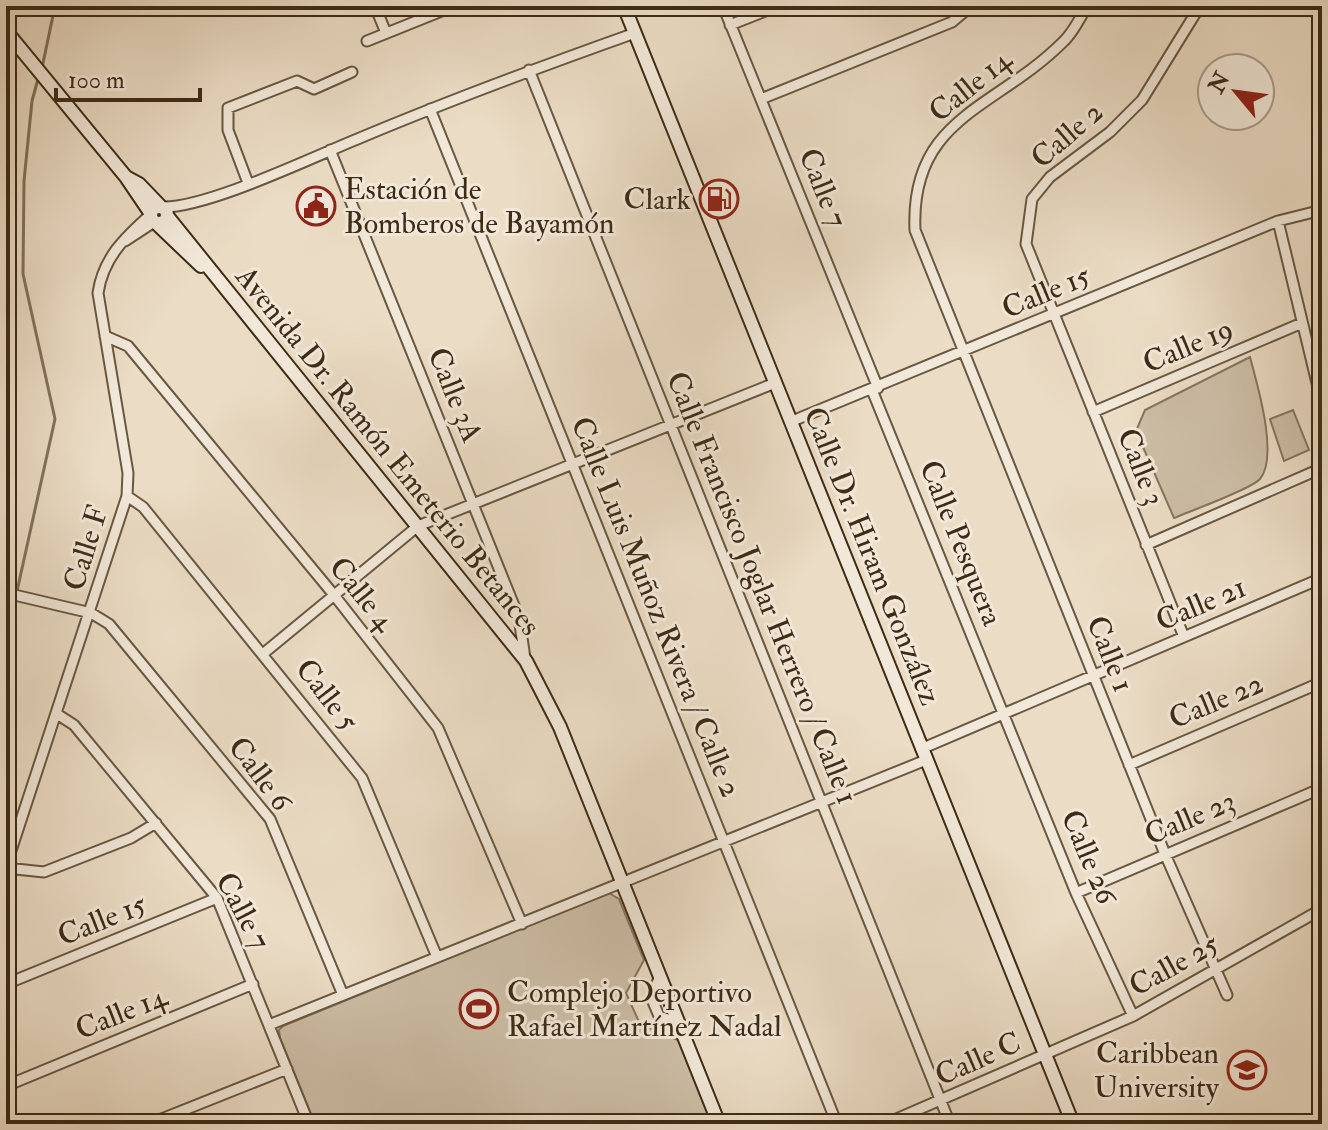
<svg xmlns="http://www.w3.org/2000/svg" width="1328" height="1130" viewBox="0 0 1328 1130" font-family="'IM FELL Double Pica',serif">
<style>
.pitch{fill:#cdbea7;stroke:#85745e;stroke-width:2}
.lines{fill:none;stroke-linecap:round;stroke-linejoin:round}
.stream{stroke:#82715c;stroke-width:3}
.street-casing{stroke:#685742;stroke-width:13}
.secondary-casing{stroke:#3d2b16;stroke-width:16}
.street{stroke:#f2e8d9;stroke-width:9}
.secondary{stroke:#f2e8d9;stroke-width:12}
.labels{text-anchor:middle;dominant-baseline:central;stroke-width:6;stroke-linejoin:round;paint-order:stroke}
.street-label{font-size:30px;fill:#3d2b16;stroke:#f2e8d9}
.poi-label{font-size:30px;fill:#3d2b16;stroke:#f2e8d9;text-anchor:start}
</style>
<rect width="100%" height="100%" fill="#ebdcc5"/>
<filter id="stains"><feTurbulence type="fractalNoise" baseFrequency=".0025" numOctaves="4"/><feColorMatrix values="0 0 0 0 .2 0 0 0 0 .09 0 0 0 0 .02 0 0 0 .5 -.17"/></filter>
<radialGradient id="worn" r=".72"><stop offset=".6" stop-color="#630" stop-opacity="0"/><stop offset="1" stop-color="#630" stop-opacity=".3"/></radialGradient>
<path class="pitch" d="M1250,357C1257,384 1279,456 1260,479C1252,489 1190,511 1174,518L1136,431L1145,410Z
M1293,410L1309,450L1284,461L1270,419Z
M609,893L619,899L644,960L626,993L640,1024L680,1041L712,1124H315L280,1038L279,1030L283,1026Z"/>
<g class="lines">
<path class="stream" d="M42,68L55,6
M6,641L55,419L23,274L24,181L32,101L38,79"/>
<g class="street-casing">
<path id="street" d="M375,6L386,33
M723,6L878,388
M1087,6C1080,18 1073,33 1063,42C996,109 910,117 915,230L1165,854L1227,995
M730,25L778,6
M367,41L454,6
M529,70L950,1124
M761,99L952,22L971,6
M430,109L837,1124
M330,150L519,618L525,658
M248,183L228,130V108L297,81L314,89L352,72
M161,207C207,209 319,154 367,135C456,98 545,65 635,33
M1278,221L1322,404
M125,241L154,222
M105,336L128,346L334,595L438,728L522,924
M872,390L1076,893L1133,1016
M1093,412L1302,323
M790,422L1278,221L1322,210
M127,496L143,507L362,778L437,957
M1146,545L1322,468
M6,593L91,613L109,624L270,819L343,995
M1184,637L1026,244L1032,199L1050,177L1110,132L1142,100L1200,6
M264,653L418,526L775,383
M57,714L74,725L217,898L309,1124
M921,749L1322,578
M1129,765L1322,682
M6,866L127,496L128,473L98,293C103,258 125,237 151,214
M6,868L44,872L131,838L156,823
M1076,893L1322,788
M660,976L651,997L659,1016L679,1023
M6,984L217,898
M269,1025L926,760
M6,1086L253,984
M149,1124L287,1069
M885,1124L1133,1016L1322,909"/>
</g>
<g class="secondary-casing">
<path id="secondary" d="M624,6L1073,1124
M6,31L126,177L151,214
M126,177L139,184L161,207
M151 215a8 8 0 1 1 16 0a8 8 0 1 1-16 0Z
M168,217L526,661L560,727L719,1124
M157,224L201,266"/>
</g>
<use href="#street" class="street"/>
<use href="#secondary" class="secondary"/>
</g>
<defs>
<g id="fuel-ring" transform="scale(2)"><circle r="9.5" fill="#f2e8d9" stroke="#8f2418" stroke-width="1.5"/><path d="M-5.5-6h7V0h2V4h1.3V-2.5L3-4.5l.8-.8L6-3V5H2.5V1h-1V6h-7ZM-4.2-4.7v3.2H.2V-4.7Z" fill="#8f2418"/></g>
<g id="civic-ring" transform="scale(2)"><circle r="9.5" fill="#f2e8d9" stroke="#8f2418" stroke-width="1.5"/><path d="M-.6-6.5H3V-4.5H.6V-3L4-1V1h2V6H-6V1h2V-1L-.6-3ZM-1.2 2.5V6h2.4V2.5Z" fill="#8f2418"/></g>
<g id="stadium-ring" transform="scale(2)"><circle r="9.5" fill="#f2e8d9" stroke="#8f2418" stroke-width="1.5"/><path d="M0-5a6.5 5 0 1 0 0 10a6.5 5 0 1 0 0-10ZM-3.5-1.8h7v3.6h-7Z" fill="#8f2418"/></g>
<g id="university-ring" transform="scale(2)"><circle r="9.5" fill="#f2e8d9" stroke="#8f2418" stroke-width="1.5"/><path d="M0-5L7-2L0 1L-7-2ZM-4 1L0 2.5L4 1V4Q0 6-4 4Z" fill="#8f2418"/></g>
</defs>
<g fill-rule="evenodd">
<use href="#fuel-ring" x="719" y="199"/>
<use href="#civic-ring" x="316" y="206"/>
<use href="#stadium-ring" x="479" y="1009"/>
<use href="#university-ring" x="1247" y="1070"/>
</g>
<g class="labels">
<g class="street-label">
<text transform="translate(970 86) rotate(-39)">Calle 14</text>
<text transform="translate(1067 135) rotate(-41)">Calle 2</text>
<text transform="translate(823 188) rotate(68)">Calle 7</text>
<text transform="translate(1046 292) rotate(-23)">Calle 15</text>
<text transform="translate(1188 346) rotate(-23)">Calle 19</text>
<text transform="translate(455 395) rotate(68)">Calle 3A</text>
<text transform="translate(388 451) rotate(51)">Avenida Dr. Ramón Emeterio Betances</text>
<text transform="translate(1141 467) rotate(68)">Calle 3</text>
<text transform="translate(961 543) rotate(68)">Calle Pesquera</text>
<text transform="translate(86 548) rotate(-73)">Calle F</text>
<text transform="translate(872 556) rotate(68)">Calle Dr. Hiram González</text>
<text transform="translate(762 588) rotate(68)">Calle Francisco Joglar Herrero / Calle 1</text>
<text transform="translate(362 594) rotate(51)">Calle 4</text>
<text transform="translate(1201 604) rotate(-23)">Calle 21</text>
<text transform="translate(656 607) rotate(68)">Calle Luis Muñoz Rivera / Calle 2</text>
<text transform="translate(1110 654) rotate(68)">Calle 1</text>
<text transform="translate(327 695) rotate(52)">Calle 5</text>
<text transform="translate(1216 701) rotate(-23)">Calle 22</text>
<text transform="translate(260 774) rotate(53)">Calle 6</text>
<text transform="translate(1190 818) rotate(-23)">Calle 23</text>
<text transform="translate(1089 857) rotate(67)">Calle 26</text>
<text transform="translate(243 911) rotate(62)">Calle 7</text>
<text transform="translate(102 920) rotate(-22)">Calle 15</text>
<text transform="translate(1174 965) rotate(-29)">Calle 25</text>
<text transform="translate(121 1013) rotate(-22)">Calle 14</text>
<text transform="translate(978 1059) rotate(-24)">Calle C</text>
</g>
<g class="poi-label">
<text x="344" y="189">Estación de<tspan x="344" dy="34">Bomberos de Bayamón</tspan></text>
<text x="691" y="199" text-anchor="end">Clark</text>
<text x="507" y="992">Complejo Deportivo<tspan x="507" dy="34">Rafael Martínez Nadal</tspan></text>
<text x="1219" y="1053" text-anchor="end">Caribbean<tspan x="1219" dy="34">University</tspan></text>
</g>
</g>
<rect width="1328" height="1130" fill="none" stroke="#ebdcc5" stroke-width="32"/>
<rect x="8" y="8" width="1312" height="1114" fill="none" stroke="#3d2b16" stroke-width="4"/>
<rect x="16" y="16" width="1296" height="1098" fill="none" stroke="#3d2b16" stroke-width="2"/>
<g transform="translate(1236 92) rotate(299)"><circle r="38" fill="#f2e8d9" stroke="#aa9c8b" stroke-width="2"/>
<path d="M0-6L14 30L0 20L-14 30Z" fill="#8f2418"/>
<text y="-12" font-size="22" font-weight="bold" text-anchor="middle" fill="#3d2b16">N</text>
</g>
<path d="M56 88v12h144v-12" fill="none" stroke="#3d2b16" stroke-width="4"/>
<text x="68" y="88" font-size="24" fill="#3d2b16" stroke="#f2e8d9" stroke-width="6" paint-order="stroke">100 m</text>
<rect width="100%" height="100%" filter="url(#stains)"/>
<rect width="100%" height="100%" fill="url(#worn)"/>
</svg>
